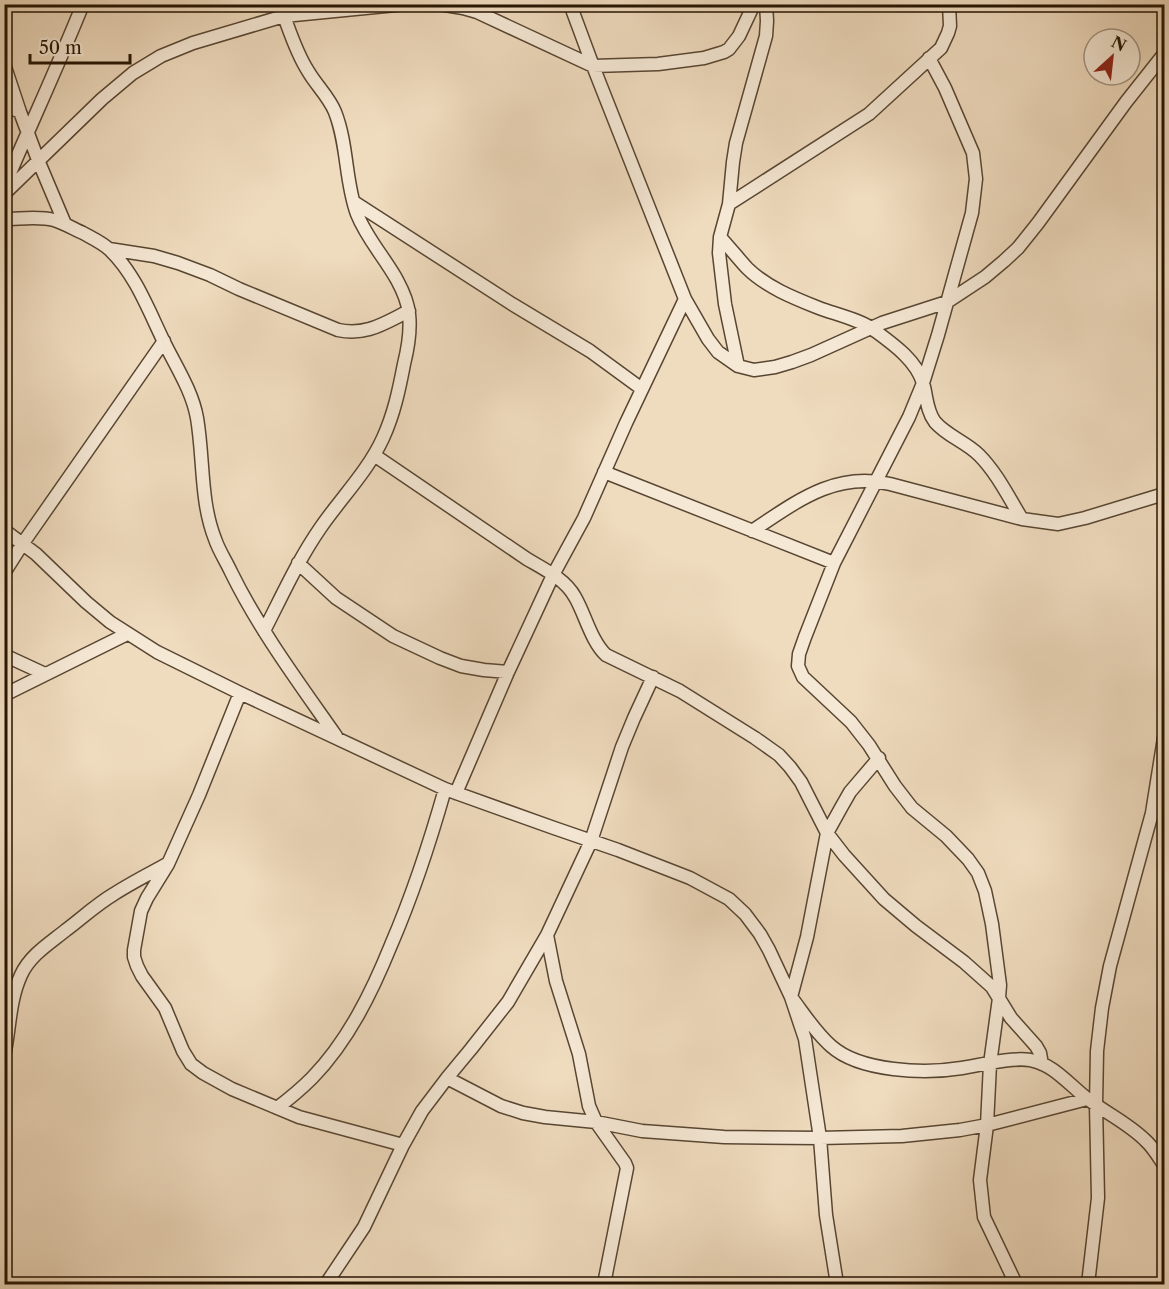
<svg xmlns="http://www.w3.org/2000/svg" width="1169" height="1289" viewBox="0 0 1169 1289" font-family="'Libre Caslon Text',serif">
<style>
.lines{fill:none;stroke-linecap:round;stroke-linejoin:round}
.minor-casing{stroke:#584632;stroke-width:15}
.minor{stroke:#f5e8d5;stroke-width:12}
</style>
<rect width="100%" height="100%" fill="#efdbbe"/>
<filter id="stains"><feTurbulence type="fractalNoise" baseFrequency=".00333" numOctaves="4"/><feColorMatrix values="0 0 0 0 .2 0 0 0 0 .09 0 0 0 0 .02 0 0 0 .5 -.17"/></filter>
<radialGradient id="worn" r=".72"><stop offset=".6" stop-color="#630" stop-opacity="0"/><stop offset="1" stop-color="#630" stop-opacity=".3"/></radialGradient>
<g class="lines">
<g class="minor-casing">
<path id="minor" d="M439,4L463,8L477,12L593,66L658,64L704,58L724,52L729,49L739,36L754,4
M570,4L593,66L685,299L708,339L718,352L738,366L754,370L775,367L792,362L811,355L882,323L947,302L985,277L1004,261L1018,248L1038,223L1126,102L1164,54
M929,58L945,88L973,153L976,179L972,213L938,335L923,383L909,417L834,563L805,637L799,654L798,666L803,677L851,722L869,745L895,786L912,808L946,836L968,859L978,873L985,891L992,924L1000,985L999,998L990,1064L987,1125L980,1180L984,1217L1016,1284
M4,64L20,112L38,160L65,224
M4,105L20,112
M4,187C30,126 58,66 83,4
M4,194L102,99L133,73L161,56L193,43L284,16L406,4
M354,202L512,304L590,351L642,389
M729,204L869,114L941,48L948,33L950,26L949,4
M4,219C21,219 39,216 54,220C64,223 74,229 83,233C92,238 103,243 110,250C135,274 148,309 163,340C175,365 192,390 197,418C204,459 200,501 215,539C219,551 226,561 231,572C260,631 299,683 336,736
M720,237C729,247 738,258 747,268C766,287 794,298 819,308C835,314 861,320 874,330C893,344 916,360 923,383C927,396 926,410 935,422C947,436 966,442 979,455C997,473 1009,498 1022,519
M109,249L154,256L178,263L210,275L239,289L338,330C367,336 384,323 409,311
M738,366L725,304L719,253L720,237L729,204L733,162L736,143L766,36L767,21L766,4
M374,455L527,559C544,569 565,579 575,597C585,614 591,641 606,655L680,691L755,738L779,755L790,767L801,782L827,833L844,855L884,899L916,926L964,962L992,987L1011,1018L1036,1046L1040,1053L1042,1064
M604,472L834,563
M4,530L36,554L86,602L110,622L157,652L240,693L445,789L554,828L618,850L690,878L729,899L745,914L760,934L769,950L791,997L805,1039L820,1138L826,1215L837,1284
M752,531C796,502 835,471 890,484L1022,519L1058,524L1085,518L1164,494
M298,563L336,598L393,636L440,658L461,666L484,670L508,672
M4,573L23,543L164,341
M264,631C282,596 298,560 321,527C341,498 368,471 383,438C394,414 399,390 404,364C408,348 411,331 409,314C408,303 403,291 397,280C385,258 367,239 357,214C345,182 348,145 335,112C329,97 316,85 308,71C297,54 291,35 284,16
M4,655L45,674
M240,693L199,795L168,864L147,898L141,911L134,950V957L137,966L142,976L165,1008L183,1051L191,1064L203,1073L232,1089L299,1117L403,1145
M4,695L127,634
M879,758L850,792L842,806L827,833L807,937L791,997C804,1014 815,1032 831,1046C860,1072 925,1074 962,1068C981,1065 1011,1057 1030,1060C1054,1064 1070,1086 1089,1100C1108,1114 1129,1124 1145,1140C1153,1147 1158,1156 1164,1165
M456,793L508,672L553,575L584,518L626,423L685,299
M547,935L556,981L579,1054L589,1106L596,1122L625,1163L627,1168L604,1284
M4,1056C10,1029 9,1001 21,975C30,955 50,943 66,930C82,918 97,904 114,894C131,883 149,874 167,864
M447,1078L501,1106L523,1113L545,1117L596,1122L642,1131L724,1137L820,1138L902,1136L960,1130L987,1125L1087,1099
M277,1108C289,1099 301,1089 312,1078C348,1041 372,992 391,945C413,894 430,842 445,789
M326,1284L364,1227L403,1145L422,1111L447,1078L471,1049L508,1002L547,935L591,841L622,747L634,718L653,677
M1088,1284L1098,1198L1096,1105L1097,1051L1102,1008L1110,966L1152,813L1164,738"/>
</g>
<use href="#minor" class="minor"/>
</g>
<rect width="1169" height="1289" fill="none" stroke="#efdbbe" stroke-width="24"/>
<rect x="6" y="6" width="1157" height="1277" fill="none" stroke="#251503" stroke-width="3"/>
<rect x="12" y="12" width="1145" height="1265" fill="none" stroke="#251503" stroke-width="1.5"/>
<g transform="translate(1112 57) rotate(27)"><circle r="28" fill="#f5e8d5" stroke="#a29481" stroke-width="1.5"/>
<path d="M0-4.5L10 22L0 15L-10 22Z" fill="#8f2418"/>
<text y="-9" font-size="16" font-weight="bold" text-anchor="middle" fill="#251503">N</text>
</g>
<path d="M30 54v9h100v-9" fill="none" stroke="#251503" stroke-width="3"/>
<text x="39" y="54" font-size="18" fill="#251503" stroke="#f5e8d5" stroke-width="4.5" paint-order="stroke">50 m</text>
<rect width="100%" height="100%" filter="url(#stains)"/>
<rect width="100%" height="100%" fill="url(#worn)"/>
</svg>
